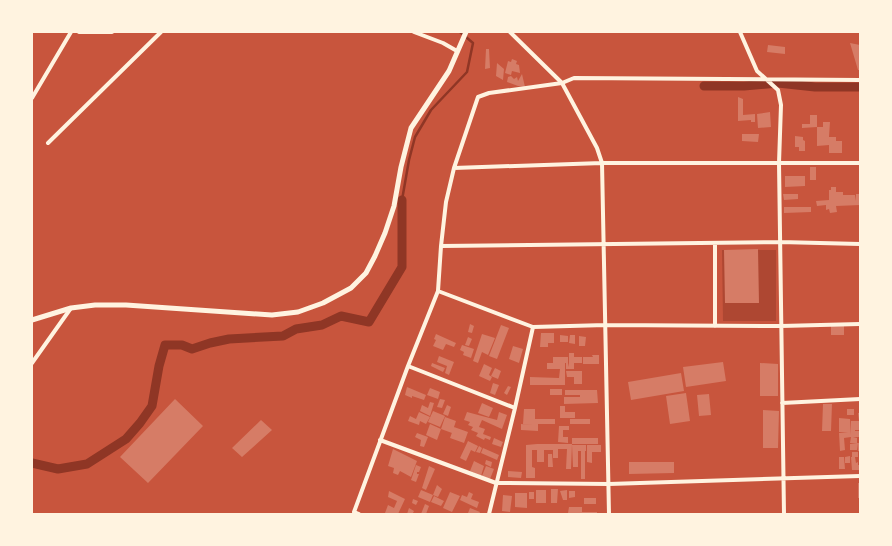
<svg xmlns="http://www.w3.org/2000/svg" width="892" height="546" viewBox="0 0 892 546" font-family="'Libre Baskerville',serif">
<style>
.green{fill:#ae4732}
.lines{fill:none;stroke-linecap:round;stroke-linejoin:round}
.stream{stroke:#8f3625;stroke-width:2.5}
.canal{stroke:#8f3625;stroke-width:9}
.building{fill:#d67c66}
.minor{stroke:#fff3e0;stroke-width:4}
.tertiary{stroke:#fff3e0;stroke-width:5}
</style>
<rect width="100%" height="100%" fill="#c8553d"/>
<path class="green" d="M722,250H776V321H723Z"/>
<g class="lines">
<path class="stream" d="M402,200L409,160L415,137L431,110L467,72L473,43L460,32"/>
<path class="canal" d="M704,86H744L778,83L815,87H860
M32,463L58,469L87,464L126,439L140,423L152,406L159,366L165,345H182L192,349L210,343L229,339L283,336L296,329L322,325L341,316L369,322L402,267V200"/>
</g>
<path class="building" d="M850,43L860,45V70H858Z
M768,45L785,47V54L767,52Z
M486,49H489L490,68L485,69Z
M512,59L517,61L516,64L519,65L520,73L512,71L511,75L505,73L508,61L511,62Z
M497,63L504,69L503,80L496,76Z
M522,74L525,87L518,86L507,82L508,77L511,76L514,79L517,77L518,81Z
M738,97L743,99V115L755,114V122H751V120L738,121Z
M770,112L771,127L758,128L757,114Z
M810,115H817V127L802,128V124H810Z
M823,122H830L829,137H836V141H842V153H829V145L817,146V127H823Z
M742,134H759L758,142L742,141Z
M795,136L803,137V140L805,141V151H799V147H795Z
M810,167H816V180H810Z
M785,176H805V186L785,187Z
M831,187H836V192H843V195H855L856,201V194H860V205L836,206L837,212L830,213L829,209L826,210V205L817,206L816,201L829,200V190H831Z
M783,194H798V199L784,200Z
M784,207H811V212L784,213Z
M758,249L759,303H725L724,250Z
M470,324L474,326L472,333L468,332Z
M501,325L509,328L497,359L489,356Z
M831,326H844V335H831Z
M541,333H554V343H548V347H540Z
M436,334L456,343L454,347L446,344L443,350L433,346L436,340L434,339Z
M482,334L495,338L488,355L482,352L478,363L473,361Z
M560,335L568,336V342H560Z
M570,335H575V344L569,343Z
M579,336L586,337L585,346H579Z
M468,337L472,339L469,346L465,345Z
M462,345L474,349L471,358L463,355L464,352L460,350Z
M513,346L523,349L519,363L509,359Z
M569,353H574V357H582V363H569Z
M592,355H599V364H583V357H593Z
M439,356L454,362L449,375L445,373L447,366L437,362Z
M553,357H568V363H565V385H530V377L559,378L560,369H547V363H564H553Z
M723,362L726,381L686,387L683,367Z
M432,363L445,368L443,372L431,366Z
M566,363H568V367L569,363H574V369H566Z
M760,363L778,364V396H760Z
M484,364L492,368L489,375L492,377L490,381L479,376Z
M495,368L501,371L498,379L491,376Z
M566,371H582V384H574V377H567Z
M681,373L684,391L631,400L628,382Z
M493,383L499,385L495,395L490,393Z
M508,386L511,387L507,395L504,393Z
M407,387L426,395L424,400L412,396V398L405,395Z
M430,388L440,392L438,399L427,395Z
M550,389H562V395H550Z
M565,390H597L598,403L564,404V397H580V395H565Z
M686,393L690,421L670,424L666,396Z
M709,394L711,415L699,416L697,395Z
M175,399L203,426L148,483L120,457Z
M440,399L445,400L442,408L437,407Z
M430,402L434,403L430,416L420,411L422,405L428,408Z
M482,403L493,408L489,417L478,413Z
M823,404H832L831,431H822Z
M447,405L451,407L448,416L443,414Z
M560,406H565V412H575V418H560Z
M524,409H535V419H555V424H538V431L521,430V424L534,425L523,424Z
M847,409H854V415H847Z
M763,410L779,411L778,448H763Z
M433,411L445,416L440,427L428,422Z
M419,412L430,417L426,424L420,421L419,425L408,421L410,416L416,419Z
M467,412L497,420L499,412L507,415L502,429L482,420L479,427L485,429L483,434L491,437L490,440L485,438L484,440L476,436L478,433L471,430L473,427L468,425L470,422L464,420Z
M858,413H860V430H855V431H860V437H853L857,438V444L850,443L851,437L844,438L845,450L840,451L839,433L848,432H839V418L850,419L851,435V421H859Z
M445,417L456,421L452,433L441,429Z
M570,419H590V424H570Z
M261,420L272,430L242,457L232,448Z
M430,424L441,429L437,440L426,435Z
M559,426H569V430H563V437H568V443L558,442Z
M454,427L468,432L464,443L450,438Z
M417,433L428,437L424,447L420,446L421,440L415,437Z
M494,438L503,442L501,447L492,444Z
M572,438H598V444H572Z
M468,441L478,446L475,452L471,450L466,461L460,458Z
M857,443H860V451H858Z
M537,444H572L571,469H566L567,449H558V458H553V450H544V462H537V450H532V467L535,468V478H526V445Z
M850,444H857V450H850Z
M572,445H586V451H578V467H573Z
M587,445H601V452H592V463L587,462Z
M479,446L482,448L480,453L476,452Z
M483,448L499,455L497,460L481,453Z
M393,449L417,461L411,477L400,471L398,475L393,473L394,468L388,466Z
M581,451H585V479H581Z
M852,452H858V457H855L856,463L858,462V465H860V470H852L851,457H852Z
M548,454H552L553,467H548Z
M850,456V463H845V457Z
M839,457H844L845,469H839Z
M486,460L492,462L491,467L485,464Z
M474,461L484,466L481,476L470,471Z
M629,462H674V473L629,474Z
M416,465L421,467L419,472H417V474H419L416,482L411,480Z
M429,466L435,469L426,490L422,488Z
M486,466L494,469L490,479L482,476Z
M508,471L522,472L521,478L508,477Z
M858,483H860V498H858Z
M437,485L442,489L438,497L433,495Z
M551,489H558L557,503H551Z
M421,490L433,495L430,502L418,497Z
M536,490H546V503H536Z
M567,490V500H563L560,491Z
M389,491L405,499L398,514H388L385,513L388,505L394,508L397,501L388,497Z
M569,491H575V497L569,498Z
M450,492L460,496L452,512L443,508Z
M469,492L473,494L471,499L479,502L477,508L460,500L462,495L467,497Z
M529,492H534V499H529Z
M515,493H527V508L515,507Z
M503,495L512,496L510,512L502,511Z
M434,496L444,501L441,506L431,502Z
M584,498H596V504H584Z
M413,499L418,501L416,505L412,503Z
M425,504L429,506L426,514H421Z
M569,507H582V513L573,514V513H568Z
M409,508L414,511L413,513L414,514H407Z
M470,508L480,512L479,514L468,513Z
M582,512H597V514H582Z"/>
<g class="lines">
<path class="minor" d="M79,32H112
M414,32L443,43L457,51
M510,32L562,83L597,148L602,163L609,514
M740,32L757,71L778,90L781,105L779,163L784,514
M32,98L71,32
M48,143L161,32
M454,168L602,163H860
M715,243V326
M441,246L780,242L860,244
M438,291L533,327L606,325L781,326L860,324
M32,363L71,308
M408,366L515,408
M782,403L860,399
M380,440L496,483L609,484L860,476
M359,514L354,512L408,366L438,291L441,246L446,202L454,168L478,97L489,93L562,83L574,78L860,80
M489,514L515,408L533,327"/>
<path class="tertiary" d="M32,320L71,308L95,305H126L272,315L298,312L323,303L351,288L366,273L375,256L385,233L394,206L401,167L411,128L449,71L466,32"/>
</g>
<rect width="892" height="546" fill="none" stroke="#fff3e0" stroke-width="66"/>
</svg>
